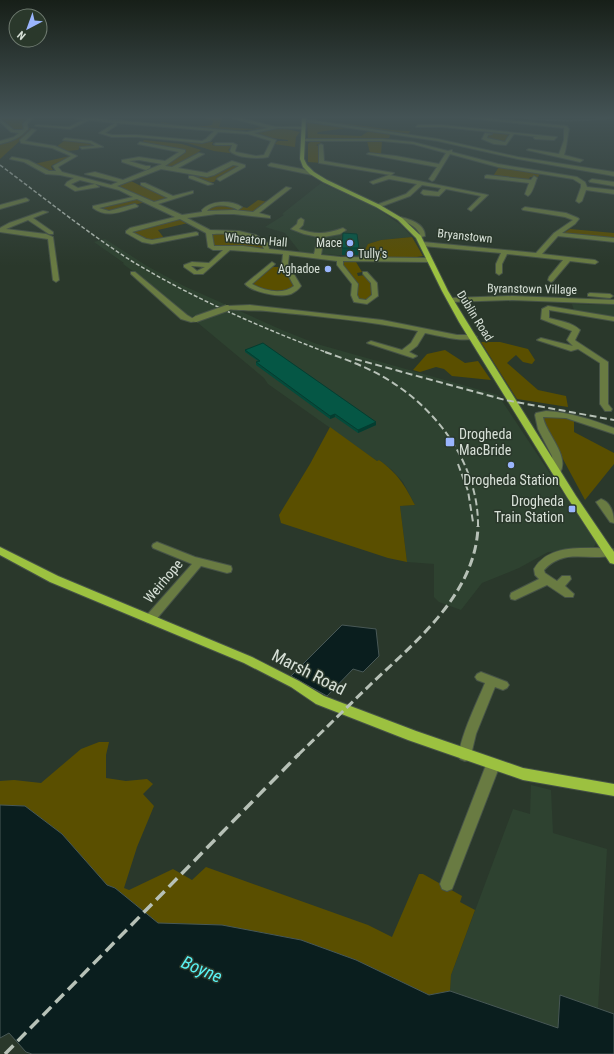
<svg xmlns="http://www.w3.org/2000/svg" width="614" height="1054" viewBox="0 0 614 1054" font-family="'Roboto Condensed',sans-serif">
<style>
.built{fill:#2e4230}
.green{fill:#5a4f00;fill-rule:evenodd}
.water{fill:#0a1e1e;stroke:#485856}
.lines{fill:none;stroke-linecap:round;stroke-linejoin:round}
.stream{stroke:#485856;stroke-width:1.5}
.minor-casing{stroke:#465347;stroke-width:2}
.major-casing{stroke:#465347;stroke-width:2}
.minor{fill:#697b42;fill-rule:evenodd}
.major{fill:#9cc140;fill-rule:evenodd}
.rail-far3{stroke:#b7c1b7;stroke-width:1.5;stroke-dasharray:4 2;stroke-linecap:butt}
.rail-far2{stroke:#b7c1b7;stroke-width:2;stroke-dasharray:7 3.5;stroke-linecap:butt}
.rail-far1{stroke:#b7c1b7;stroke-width:3;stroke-dasharray:9 4.5;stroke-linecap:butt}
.rail{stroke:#b7c1b7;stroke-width:3.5;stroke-dasharray:12 6;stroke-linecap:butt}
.minor-bridge-casing{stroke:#465347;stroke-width:8;stroke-linecap:butt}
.minor-bridge{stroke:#697b42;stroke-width:6}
.wall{fill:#044b3b}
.shaded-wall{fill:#043d30}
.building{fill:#055745;stroke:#043d30}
.poi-dot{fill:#9ab5fd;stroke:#2a382b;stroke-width:1.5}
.labels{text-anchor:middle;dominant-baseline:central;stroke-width:3;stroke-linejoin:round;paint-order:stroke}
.far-street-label{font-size:12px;fill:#d7e0d7;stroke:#2a382b}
.far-poi-label{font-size:12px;fill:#d7e0d7;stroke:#2a382b;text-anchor:end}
.poi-label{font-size:14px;fill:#d7e0d7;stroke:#2a382b;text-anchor:start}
.street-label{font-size:14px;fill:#d7e0d7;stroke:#2a382b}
.near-street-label{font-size:17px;fill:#d7e0d7;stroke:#2a382b}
.near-water-label{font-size:18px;font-style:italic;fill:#5af2f4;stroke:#2a382b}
</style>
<rect width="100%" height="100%" fill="#2a382b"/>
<path class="built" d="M321,183L375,207L401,225L412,237L381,240L368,244L361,257L300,252L285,233L265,227L284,215L282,214Z
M105,239L147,266L184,286L282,330L317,344L498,395L596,543L594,547L587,550L548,552L519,568L482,583L461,610L439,602L434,597V564L407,562L400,506L415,505L403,482L392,470L379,460L377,461L268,384L264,378L192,318L186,317L141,277L123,264L124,263L94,242Z
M572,304L614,305V317L574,310Z
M531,785L551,790L553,833L607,849L598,1009L560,995L558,1028L450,991L451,975L513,809L530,814Z"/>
<path class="green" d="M0,118H28L25,121L24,129C15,134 7,124 0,118Z
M204,118H222L219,127L253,129L265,126L268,127C232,135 193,128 156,125L162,122C178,126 196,128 212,125L213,121Z
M307,121C320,123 334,122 348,124C369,126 389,131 410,131L408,135L391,133L389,138L313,140L308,139ZM347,128L369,131L361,136L317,134L318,132Z
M29,128H34L0,159V143L17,139Z
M270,129H287L300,132L296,137L295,147L274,144L278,141H288V140L272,138L255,134L254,133Z
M485,132L511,134L506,142L486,139L488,135L491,133Z
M68,140L92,143L99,147H80L78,150L67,151L56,147L64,141Z
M144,140L182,144L201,150L196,154L198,155L173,168L164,167L186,151L142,143Z
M319,141L321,143L316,145L318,146L320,162L322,163L308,162V144L310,142Z
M367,141H382L381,154L370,153Z
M184,142H213L212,145L218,146L219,144L233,145L228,150L230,151L231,153L237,154L214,151Z
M70,156L71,158L52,165L51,167L54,172L53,173L34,164Z
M234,164L240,167L221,178H217L214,182H207L190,176L191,174L207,176Z
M499,167L541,172L538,177H530L529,179H532V181L493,176Z
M131,181L141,186L144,185L169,198L155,202L118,186Z
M137,198L145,202C139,204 135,204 130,205L131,206L105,212L98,207Z
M258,200L268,202L254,212L235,210L206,211C215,201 228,206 239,209L243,207L247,208Z
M179,219L188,223L158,230L164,238L148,241L132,233V231Z
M570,229L614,233V240L562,234Z
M213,233C231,233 249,234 264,245L262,247L274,250L216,247L213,246Z
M412,237L423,256L417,257L365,259L361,257L368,244L381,240Z
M343,262H356L362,272L357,273L358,276L365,275L371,281C373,295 374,302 357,300L356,295L358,286L342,265Z
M282,265L295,286L292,290C280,292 261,292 251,284L271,267H280Z
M481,342H500L528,349L535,360L532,364L523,362L516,355L507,363L538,390L566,396L568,407L517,399Z
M445,350L465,363L478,361L491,380L452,376L444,369L436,367L420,372L413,370L427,354Z
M549,415L574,420V432L614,453V464L585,500L543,422V417Z
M330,427L377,461L379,460C398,474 404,484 415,505L400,506L407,562L388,558L281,523L279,515L310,464Z
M99,742H109L106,755V778L126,781L147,779L153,784L143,794L154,806L137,847L124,888L129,890L173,869L192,880L206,867L368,925L392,937L419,874H423L462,896L460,902L475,910L451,975L450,991L429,995L356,960L301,940L222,925L158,923L115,888L107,885L62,834L25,806L0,805V781L14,780L41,783L81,749Z"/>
<path class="water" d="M342,625L376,629L379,656L363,672L353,669L327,696L291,676Z
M0,805L25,806L62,834L107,885L115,888L158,923L222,925L301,940L356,960L429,995L450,991L558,1028L560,995L614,1014V1054H32L26,1052L9,1033L0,1038Z"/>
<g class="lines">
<path class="stream" d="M524,118C555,122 580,122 611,118"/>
<g class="minor-casing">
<path id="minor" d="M28,118H33L27,124L28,129C20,138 12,141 0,144V141L14,137L19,133L11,132L0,122V119L14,130H22L24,129L23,124Z
M74,118H92L247,132L268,128L232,118C247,118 258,123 272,126C281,128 294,126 304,127L306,128L304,129L278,128L254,133L276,140L268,157C258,159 236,158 230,151L232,145H216L214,144L216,143H233L237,145L235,151L236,152L256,156L264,155L271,141L248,134L218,132L210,141L202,143L137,137H112L99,133L115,123L89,120L70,129L35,126L37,125L69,127L83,120ZM116,123L214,131L206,139L202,141L137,135H112L105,133L117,125Z
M468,118H485L567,126L569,129C567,138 567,146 564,155L583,160L580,162L527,150L529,149L559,154L564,140V128Z
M304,119L438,139L518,157L614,172V176L518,159L438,141L302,121Z
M418,125H442L557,137L554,140L535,139L533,137H538L514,134L506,145L494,144L482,139L485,133L492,134L488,135L487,138L505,142L510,134L442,127H416Z
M32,129L36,130L25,141L55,146L77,156L58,167L62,172L111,185L118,182L85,174L95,172L123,180L162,164L139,160L129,161L146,166H150V168L146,170L122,162V160L139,157L165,161L179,152L138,144L140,142L185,150V152L165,166L172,167L199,153L204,154L178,168L207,173L232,161L245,165V167L220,181L217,179L218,178L239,166L233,165L214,175L207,177L161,169L117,186L154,202L168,198L141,185V183H145L173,196L193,191V193L158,204L182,215L202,212V210C211,200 231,200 242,207L238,210C229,205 214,203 207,211L234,210L253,212L286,187L291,188L259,213L270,216V218L234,214H216L187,218L210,230L239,231L256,235L268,243L269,249L314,254L318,237L304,234L291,229L297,224L298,220L301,218L304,220L303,225L299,229C316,235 326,234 343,228L346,230L340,234L324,237L321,255L340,257L429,258L432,260L429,262L343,261V265L358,284L357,295L359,299L366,300L372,295L371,283L363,274V272H367L377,283L378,296L367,304L354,302L351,295L352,284L337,265V261L289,255L288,264L301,286C299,289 295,292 291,294C280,298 252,292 245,284L272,262L275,264L274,265L252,284C264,291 283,295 294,286L282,264L283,254L230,250L203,274H194L184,267V265L192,262L209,263L223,250H213L208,247L206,233L180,219L132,232L146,239L152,240L196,232L198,233V235L152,244L142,242L126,233V231L130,228L175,217L137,199L99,208L109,211L135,204L138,206L137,207C122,211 107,219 93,208V206L133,197L119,190L80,180L71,184L78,188L95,184L99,187L75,191L65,185L67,182L74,178L60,175L46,174L24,162L10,159L12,157L28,160L49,171H56L53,166L71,156L52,148L21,143L20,140ZM212,234C225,233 259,233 264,249L243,246H214ZM191,266H193L205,267L197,271Z
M65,138L91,141L103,147L82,149L80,147L95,146L90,143L63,140Z
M303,139H383L413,142L448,151L452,150V152L498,164L577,177L585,182L587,187L614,190V194L586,190L582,201L579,203L576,201L581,187V184L573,179L498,167L450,154L434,180L432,181L429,179L437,167L367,154L369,153L396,156L439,164L446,153L413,144L383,141H301Z
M321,144L323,145L324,161L394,173L391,175L319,163V145Z
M271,163L312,171L315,173L312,175L269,166L268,165Z
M389,175L488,195L471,211L468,209L481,196L446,189L439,196L424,195L421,193L423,190L438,192L441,188L422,185L410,196L380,207H376V205L406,194L417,184L389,179L373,184L370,182Z
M487,175L531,180L534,176L537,178C535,182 533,193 528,196L525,194L529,183L485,178V176Z
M189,176H193L213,184L208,185L189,178Z
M592,179L614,182V186L590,182L589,181Z
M26,198L29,200L28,201L0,209V205Z
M525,207L566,213L578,218L579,219L575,224L562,233L614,238V242L558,236L542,254L595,260L598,262L595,264L570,261L553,281L551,282L548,280L549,277L563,260L507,254L502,264V273L499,275L496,273V264L501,253L423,246L420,244L423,242L536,253L554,233L573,220L565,217L523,210L522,209Z
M43,211L48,212L33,218L53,232V234H49L28,220L6,229L46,234L53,237L59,280L56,282L53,280L48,239L0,232V228L9,223Z
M400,217C410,219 425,224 425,236L417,238V236L420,234C415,225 407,222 398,220V218Z
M131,272H135L187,315L192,318L199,317V321L191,322L181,319L131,274Z
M590,293L610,294L613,296L610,298L588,296V294Z
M512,296L614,300V304L512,300L450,302L447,300L450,298Z
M250,305L382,320L457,335H473L477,337C467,344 437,335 425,333L417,346L409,352L417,356L413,358L367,343L371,341L402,350L411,343L418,331C368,321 317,316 266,311C258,310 227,311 223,308L227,306Z
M548,306L614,317V321L549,310V318C559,321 572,322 580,330L575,340L576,341L608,362V404L612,409L611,411H605L600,404V363L578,349L571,351L537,340L541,338L573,346L567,340L572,331L541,319L542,309Z
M546,411C570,412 592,420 614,428V434L566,418L543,417C546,434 570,455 560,473H554L552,456L538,429L535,415L536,413Z
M601,499C611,502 614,514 614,523L610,522L596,502Z
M157,542L195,557L231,566L232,569L231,572L227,573L201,566L154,622L150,623L146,622L144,619L146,616L192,564L153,548L152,546L153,544Z
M609,548L613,549L614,552L613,555C588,562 565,547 544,570L545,573L557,581L562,576H570L571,579L565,586L574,594L573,597H565L547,585L515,600L511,599L510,596L511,593L539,579L535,575L534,569C549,543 584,549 609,548Z
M481,672L507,682L509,685L507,688L503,690L495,687L476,734L470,759L465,761L460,759C455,747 479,698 485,683L477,680L475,677L477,674Z
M493,759L498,761L500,765L454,884L452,889L447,891L442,889L440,884L486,765L488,761Z"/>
</g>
<g class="major-casing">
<path id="major" d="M302,118H306L304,159L307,165L314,172L327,180L380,205L402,218L421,236L448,291L467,322L576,496L614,552V564L610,563L567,497L459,322L442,291L416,238L398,220L376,207L323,182L310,174L303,167L300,159Z
M0,547L58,576L252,657L299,681L324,696L416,731L523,768L614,784V796L523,780L408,740L316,704L291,687L244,663L50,582L0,555Z"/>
</g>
<use href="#minor" class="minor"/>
<use href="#major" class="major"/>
<path class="rail-far3" d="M0,165C43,197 85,231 130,260C192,298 260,327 328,353"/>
<path class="rail-far2" d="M325,352C351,361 377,371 399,387C444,418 479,471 478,527
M355,359L505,400L614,420
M458,464L468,491L473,522"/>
<path class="rail-far1" d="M298,755C322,732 346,708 370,685C415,642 476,594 478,526"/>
<path class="rail" d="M5,1054L299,754"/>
<g class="minor-bridge-casing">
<path id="minor-bridge" d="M196,319L227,308"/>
</g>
<use href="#minor-bridge" class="minor-bridge"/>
</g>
<path class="wall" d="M343,233L359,248L358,255H342Z
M245,350L376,425L358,433L335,417L330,419L256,365V362L258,361L245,352Z"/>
<path class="shaded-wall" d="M335,414V417L330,419V416Z
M376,422V425L358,433V430Z"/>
<path class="building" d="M343,233L357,234L359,248H342Z
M263,343L376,422L358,430L335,414L330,416L256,362L260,361L245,350Z"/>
<linearGradient id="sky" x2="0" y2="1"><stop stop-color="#171f18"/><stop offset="0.44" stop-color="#445355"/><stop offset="1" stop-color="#445355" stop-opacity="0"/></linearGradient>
<rect width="614" height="266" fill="url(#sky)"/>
<g class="poi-dot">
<circle cx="350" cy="243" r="4"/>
<circle cx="350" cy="254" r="4"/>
<circle cx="328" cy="269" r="4"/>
<rect x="445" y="437" width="10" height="10" rx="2"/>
<circle cx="511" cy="465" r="4"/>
<rect x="568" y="505" width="8" height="8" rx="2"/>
</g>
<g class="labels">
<g class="far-street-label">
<text transform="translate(465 236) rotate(6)">Bryanstown</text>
<text transform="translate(256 240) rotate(5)">Wheaton Hall</text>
<text transform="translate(532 289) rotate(1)">Byranstown Village</text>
<text transform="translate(475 316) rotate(58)">Dublin Road</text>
</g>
<g class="far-poi-label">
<text x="342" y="243">Mace</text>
<text x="358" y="254" text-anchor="start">Tully's</text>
<text x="320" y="269">Aghadoe</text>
</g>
<g class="poi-label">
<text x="459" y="434">Drogheda<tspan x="459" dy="16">MacBride</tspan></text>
<text x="511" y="480" text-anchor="middle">Drogheda Station</text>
<text x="564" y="501" text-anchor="end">Drogheda<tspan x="564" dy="16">Train Station</tspan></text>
</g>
<g class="street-label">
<text transform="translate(163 581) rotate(-50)">Weirhope</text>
</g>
<g class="near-street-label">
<text transform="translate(309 672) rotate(27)">Marsh Road</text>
</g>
<g class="near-water-label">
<text transform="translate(202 969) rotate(23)">Boyne</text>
</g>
</g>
<g transform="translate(28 28) rotate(221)"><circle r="19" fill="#2a382b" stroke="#6f7b70"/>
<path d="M0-3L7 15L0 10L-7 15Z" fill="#9ab5fd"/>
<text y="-6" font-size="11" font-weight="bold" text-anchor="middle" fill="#d7e0d7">N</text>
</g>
</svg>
